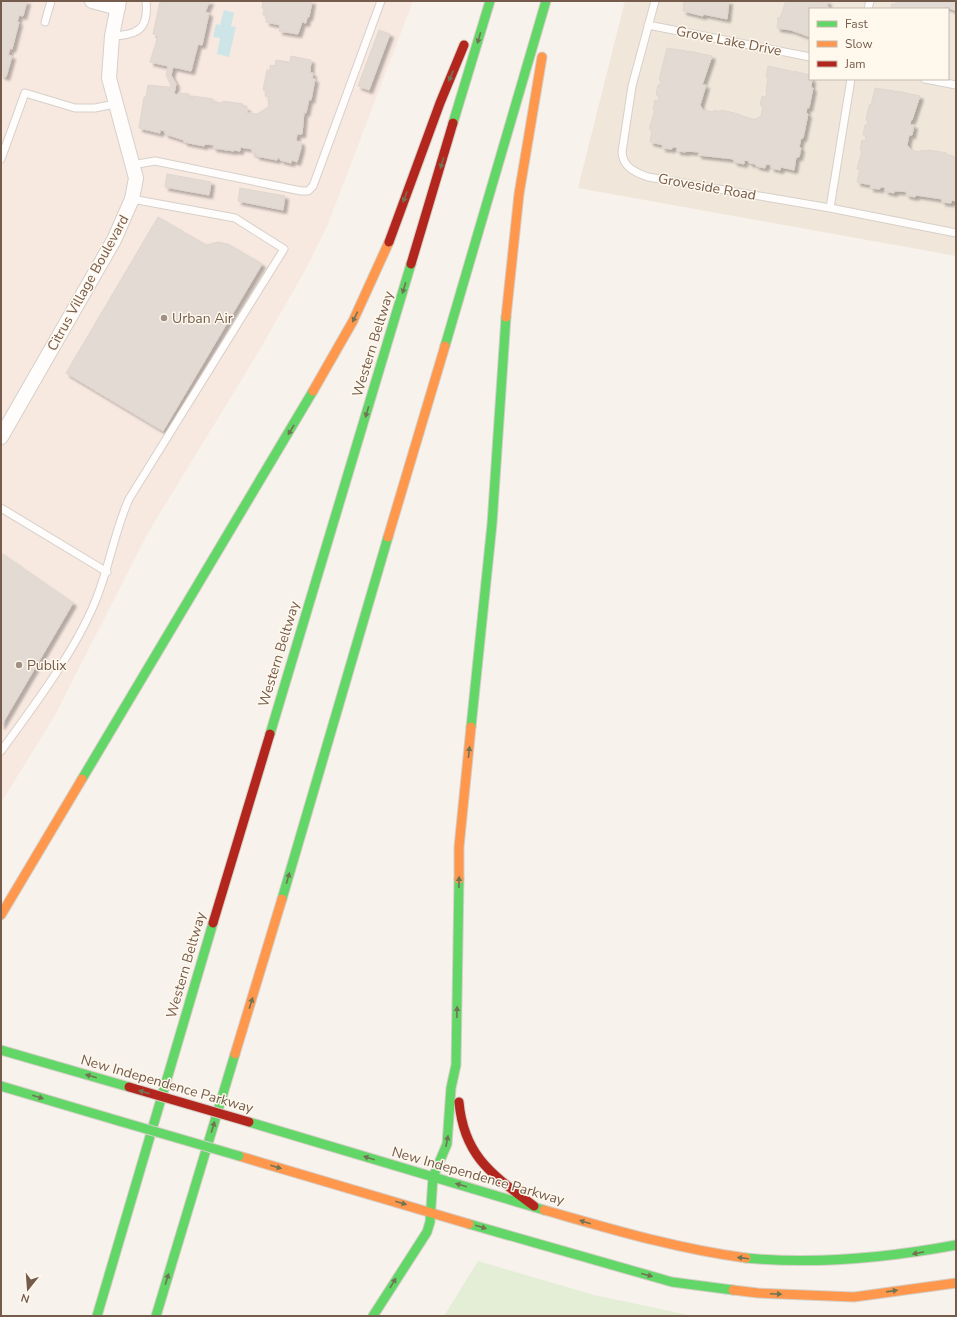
<svg xmlns="http://www.w3.org/2000/svg" width="957" height="1317" viewBox="0 0 957 1317" font-family="'Nunito Sans',sans-serif">
<style>
.residential{fill:#f0e6da;fill-rule:evenodd}
.commercial{fill:#f7e8e0}
.green{fill:#e4eed7}
.water{fill:#cee5e7}
.building{fill:#e3dbd3;stroke:#e0d6ce;filter:url(#shadow)}
.lines{fill:none;stroke-linecap:round;stroke-linejoin:round}
.lane-casing{stroke:#d6d0ca;stroke-width:9}
.street-casing{stroke:#d6d0ca;stroke-width:16}
.fast-casing{stroke:#d6cfc8;stroke-width:11}
.slow-casing{stroke:#d6cfc8;stroke-width:11}
.jam-casing{stroke:#d6cfc8;stroke-width:11}
.lane{stroke:#fefdfc;stroke-width:7}
.street{stroke:#fefdfc;stroke-width:14}
.fast{stroke:#63d668;stroke-width:9}
.slow{stroke:#ff974d;stroke-width:9}
.jam{stroke:#b3261e;stroke-width:9}
.fast-bridge-casing{stroke:#d6cfc8;stroke-width:11;stroke-linecap:butt}
.jam-bridge-casing{stroke:#d6cfc8;stroke-width:11;stroke-linecap:butt}
.fast-bridge{stroke:#63d668;stroke-width:9}
.jam-bridge{stroke:#b3261e;stroke-width:9}
.oneway{fill:#717452}
.poi-dot{fill:#a29084;stroke:#fef8ed;stroke-width:1.5}
.labels{text-anchor:middle;dominant-baseline:central;stroke-width:3;stroke-linejoin:round;paint-order:stroke}
.street-label{font-size:14px;fill:#755b4c;stroke:#fef8ed}
.poi-label{font-size:14px;fill:#755b4c;stroke:#fef8ed;text-anchor:start}
</style>
<defs>
<filter id="shadow"><feDropShadow dx="3.5" dy="3.5" stdDeviation="1" flood-color="#0004"/></filter>
</defs>
<rect width="100%" height="100%" fill="#f7f3ec"/>
<path class="residential" d="M625,1H956V256L578,188ZM810,9H948V79H810Z"/>
<path class="commercial" d="M1,1H413L328,224L307,267L256,356L149,531L55,715L1,803Z"/>
<path class="green" d="M478,1261L594,1295L694,1316H444Z"/>
<path class="water" d="M224,10L234,13L231,26L236,27L229,57L217,54L220,38L213,37L216,24L220,25Z"/>
<path class="building" d="M1,1H27L23,16L19,15L17,22H19L12,49L10,48L8,55L12,56L6,77L1,75Z
M166,1H210L205,12L209,13L202,45L198,44L191,71L173,67L171,75L176,84L174,94L178,95V93L189,94V97L193,98V96L213,99L212,102L222,103L223,101L243,104L242,107L247,108V113L257,114L268,107L269,97L265,96L266,91L263,90L267,70H270V65L275,66L276,60L290,62L291,56L311,60L310,73H313L312,79H315L311,100L309,99L306,113L304,112L302,134H297L296,141L301,142V148L297,162L292,160L291,163L280,160L281,158H277V160L256,156L257,154L252,153V149L240,147V151L234,150V151L213,148L214,145L205,144L204,146L184,142V140L165,134V131L160,130V133L139,128L144,97H146L148,85L169,87V91L171,85L166,75L168,66L150,62L158,36L153,34L160,2L166,3Z
M263,1H312L309,17H307L306,23L302,22L298,34L279,31L280,25L266,22L267,16L263,15L264,9L262,8Z
M684,1H729L727,19L703,14V16L683,11Z
M786,1H828L827,6L829,7V9H810V37L791,30L777,28L778,17L780,18Z
M896,1H956V11L947,7L939,9H891L892,4H896Z
M379,30L390,34L369,90L358,86Z
M667,48L687,51L688,54L689,51L712,56L702,85H706L700,105L703,110L713,112L714,110L721,112V110L739,114V115L752,119H756L761,116L763,106L760,105L762,96L766,97L767,91H766L768,77H766L768,66L791,71V73H793V71L810,75V79H812L811,88H813L809,108L807,107L806,113L808,114L803,138H801L799,147L801,148L799,157H796L794,170L781,167L780,170L771,168V165L766,164L765,168L756,166V164L749,163V161L744,160V164L734,162V159L698,155L699,152L686,151V152L677,151V147H672V149L662,148L663,145L650,142L652,130L649,129L655,110H653L655,100L658,101L659,95H656L658,85H660L661,80H659Z
M875,88L895,91L896,94L897,91L920,96L912,120L911,119L910,125H914L912,135H909L907,145L911,150L915,151L921,152V150L928,151L929,150L947,153L946,155L954,156L953,158L956,159V201L952,200L951,203L942,202V199L916,195L915,197L906,195L907,192L901,191H894V193L885,191V187H880V189L870,188L871,185L857,182L860,169H857L862,150H860L862,140L866,141L867,135H863L865,125H867L868,120H866L869,105H871Z
M167,174L211,182L209,195L165,187Z
M240,188L285,196L283,210L238,201Z
M158,217L206,245L218,242L228,244L262,264L163,431L66,373Z
M1,553L73,603L1,726Z"/>
<g class="lines">
<g class="lane-casing">
<path id="lane" d="M655,1L632,86L622,152C623,167 634,172 648,177L830,208L956,233
M868,9L870,1
M45,22L51,1
M648,25L810,57
M112,36C138,35 149,29 146,1
M925,79L956,85
M1,159L25,93L75,108H95L115,104
M132,165L155,161L301,191H308L313,186L381,1
M830,208L851,79
M1,508L107,572
M1,751C33,707 74,653 95,602C109,569 114,532 129,499L284,249L235,218L132,199"/>
</g>
<g class="street-casing">
<path id="street" d="M92,1L118,8
M1,437L114,240L132,199L136,178L109,78L112,36L119,1"/>
</g>
<g class="fast-casing">
<path id="fast" d="M453,123L490,1
M445,346L546,1
M471,727L492,524L506,317
M270,734L411,264
M82,779L313,391
M282,899L388,537
M1,1050L129,1087
M1,1086L119,1121
M249,1122L544,1210
M469,1224L672,1282L733,1290
M746,1258C817,1265 886,1258 956,1245
M97,1316L213,923
M156,1316L235,1054
M373,1316L427,1232L430,1222L433,1177L447,1144L451,1088L456,1065L459,879"/>
</g>
<g class="slow-casing">
<path id="slow" d="M506,317L519,194L542,57
M313,391L353,321L389,242
M388,537L445,346
M459,879V847L471,727
M1,915L82,779
M235,1054L282,899
M239,1156L469,1224
M544,1210C611,1229 677,1249 746,1258
M733,1290L758,1293L854,1297L956,1283"/>
</g>
<g class="jam-casing">
<path id="jam" d="M389,242L440,103L464,45
M411,264L453,123
M213,923L270,734
M459,1102C464,1157 493,1175 534,1206"/>
</g>
<use href="#lane" class="lane"/>
<use href="#street" class="street"/>
<use href="#fast" class="fast"/>
<use href="#slow" class="slow"/>
<use href="#jam" class="jam"/>
<g class="fast-bridge-casing">
<path id="fast-bridge" d="M119,1121L239,1156"/>
</g>
<g class="jam-bridge-casing">
<path id="jam-bridge" d="M129,1087L249,1122"/>
</g>
<use href="#fast-bridge" class="fast-bridge"/>
<use href="#jam-bridge" class="jam-bridge"/>
</g>
<defs><path id="oneway-solid" d="M-6-.8H1V-3.2L6.5 0L1 3.2V.8H-6Z"/></defs>
<g class="oneway">
<use href="#oneway-solid" transform="translate(479 38) rotate(106)"/>
<use href="#oneway-solid" transform="translate(451 76) rotate(113)"/>
<use href="#oneway-solid" transform="translate(442 163) rotate(107)"/>
<use href="#oneway-solid" transform="translate(405 197) rotate(110)"/>
<use href="#oneway-solid" transform="translate(404 288) rotate(107)"/>
<use href="#oneway-solid" transform="translate(355 317) rotate(116)"/>
<use href="#oneway-solid" transform="translate(367 412) rotate(107)"/>
<use href="#oneway-solid" transform="translate(291 430) rotate(121)"/>
<use href="#oneway-solid" transform="translate(469 752) rotate(-84)"/>
<use href="#oneway-solid" transform="translate(288 878) rotate(-74)"/>
<use href="#oneway-solid" transform="translate(459 882) rotate(-89)"/>
<use href="#oneway-solid" transform="translate(251 1003) rotate(-73)"/>
<use href="#oneway-solid" transform="translate(457 1012) rotate(-89)"/>
<use href="#oneway-solid" transform="translate(91 1076) rotate(-164)"/>
<use href="#oneway-solid" transform="translate(144 1092) rotate(-164)"/>
<use href="#oneway-solid" transform="translate(38 1097) rotate(17)"/>
<use href="#oneway-solid" transform="translate(213 1127) rotate(-73)"/>
<use href="#oneway-solid" transform="translate(447 1141) rotate(-79)"/>
<use href="#oneway-solid" transform="translate(369 1158) rotate(-163)"/>
<use href="#oneway-solid" transform="translate(276 1167) rotate(16)"/>
<use href="#oneway-solid" transform="translate(461 1185) rotate(-164)"/>
<use href="#oneway-solid" transform="translate(401 1203) rotate(16)"/>
<use href="#oneway-solid" transform="translate(585 1222) rotate(-163)"/>
<use href="#oneway-solid" transform="translate(481 1227) rotate(17)"/>
<use href="#oneway-solid" transform="translate(918 1253) rotate(169)"/>
<use href="#oneway-solid" transform="translate(743 1258) rotate(-173)"/>
<use href="#oneway-solid" transform="translate(647 1275) rotate(15)"/>
<use href="#oneway-solid" transform="translate(167 1279) rotate(-73)"/>
<use href="#oneway-solid" transform="translate(393 1283) rotate(-59)"/>
<use href="#oneway-solid" transform="translate(892 1291) rotate(-8)"/>
<use href="#oneway-solid" transform="translate(776 1294) rotate(2)"/>
</g>
<g class="poi-dot">
<circle cx="164" cy="318" r="4"/>
<circle cx="19" cy="665" r="4"/>
</g>
<g class="labels">
<g class="street-label">
<text transform="translate(729 41) rotate(11)">Grove Lake Drive</text>
<text transform="translate(707 187) rotate(10)">Groveside Road</text>
<text transform="translate(88 283) rotate(-61)">Citrus Village Boulevard</text>
<text transform="translate(373 344) rotate(-73)">Western Beltway</text>
<text transform="translate(279 654) rotate(-73)">Western Beltway</text>
<text transform="translate(186 965) rotate(-74)">Western Beltway</text>
<text transform="translate(167 1084) rotate(16)">New Independence Parkway</text>
<text transform="translate(478 1176) rotate(16)">New Independence Parkway</text>
</g>
<g class="poi-label">
<text x="172" y="318">Urban Air</text>
<text x="27" y="665">Publix</text>
</g>
</g>
<rect width="957" height="1317" fill="none" stroke="#755b4c" stroke-width="4"/>
<rect x="809" y="8" width="140" height="72" fill="#fef8ed" stroke="#c7b9ad"/>
<rect x="817" y="21" width="20" height="6" fill="#63d668" stroke="#c7b9ad"/>
<text x="845" y="28" font-size="12" fill="#755b4c">Fast</text>
<rect x="817" y="41" width="20" height="6" fill="#ff974d" stroke="#c7b9ad"/>
<text x="845" y="48" font-size="12" fill="#755b4c">Slow</text>
<rect x="817" y="61" width="20" height="6" fill="#b3261e" stroke="#c7b9ad"/>
<text x="845" y="68" font-size="12" fill="#755b4c">Jam</text>
<g transform="translate(28 1289) rotate(197)" stroke="#fef8ed" stroke-width="3" paint-order="stroke">
<path d="M0-3L7 15L0 10L-7 15Z" fill="#755b4c"/>
<text y="-6" font-size="11" font-weight="bold" text-anchor="middle" fill="#755b4c">N</text>
</g>
</svg>
